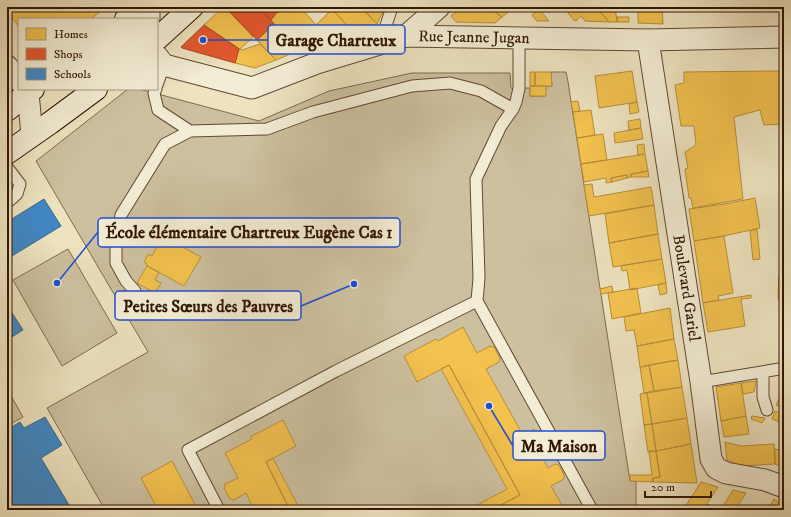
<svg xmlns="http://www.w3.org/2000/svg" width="791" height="517" viewBox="0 0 791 517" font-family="'IM FELL DW Pica',serif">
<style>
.green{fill:#cdc09f;stroke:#7f6a51}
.homes{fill:#f2c14e;stroke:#b88d38}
.shops{fill:#e4572e;stroke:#ae4321}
.schools{fill:#3f88c5;stroke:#3b668b}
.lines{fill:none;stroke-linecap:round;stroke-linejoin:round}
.lane-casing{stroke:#604832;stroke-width:13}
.street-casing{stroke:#604832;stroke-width:23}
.secondary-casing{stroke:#311503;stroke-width:24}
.lane{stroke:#f3edd5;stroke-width:11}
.street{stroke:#f3edd5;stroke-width:21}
.secondary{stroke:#f3edd5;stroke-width:22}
.labels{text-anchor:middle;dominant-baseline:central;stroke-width:4;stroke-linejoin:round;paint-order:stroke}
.street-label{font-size:16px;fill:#311503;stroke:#f3edd5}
.leader{fill:none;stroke:#1d4ed8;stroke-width:1.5}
.callout-dot{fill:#1d4ed8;stroke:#f3edd5;stroke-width:1.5}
.callout{fill:#f3edd5;stroke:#1d4ed8;stroke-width:1.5}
.callout-label{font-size:17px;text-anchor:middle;font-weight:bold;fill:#311503}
</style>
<rect width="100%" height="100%" fill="#ede3bf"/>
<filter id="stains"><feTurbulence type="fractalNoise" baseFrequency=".005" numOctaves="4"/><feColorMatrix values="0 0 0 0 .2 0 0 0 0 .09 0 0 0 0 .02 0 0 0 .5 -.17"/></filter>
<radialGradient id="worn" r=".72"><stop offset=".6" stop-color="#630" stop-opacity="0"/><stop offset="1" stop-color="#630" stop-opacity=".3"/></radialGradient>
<path class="green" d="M551,72H566L568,82L630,481H636V510H105L47,408L148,352L36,161L128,89H139L259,121L329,91L412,73H510L511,88H530V96H545L546,86H552Z
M68,249L117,333L62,366L13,280Z
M7,389L23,417L7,426Z"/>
<path class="homes" d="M7,7H106L91,19H19V27L7,11Z
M223,7H225L253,37L240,49L204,25Z
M289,7H300L328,38L276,60L257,40L274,24L271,20L277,12H281L283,10L287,9Z
M332,7H361L377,24L355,34L332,9Z
M361,7H385L377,24Z
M462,7H488L502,17L495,23L456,22L451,16Z
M488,7H514L502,17Z
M563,7H596L609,22L585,21L581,16L576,21L574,20Z
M596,7H614L618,22H609Z
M647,7H662L663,24L638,23V8H647Z
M332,9L355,34L330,41L328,39V38L316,25Z
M539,9L549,21H537L532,15Z
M616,17H629V22H618Z
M260,44L276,60L255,68L235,63L239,49L242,50Z
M632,71L637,102L599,108L595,76Z
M773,71H784V124L764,125L760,110L734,117L743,199L693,208L691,198H689L685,169L688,168L685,152L696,145L694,126H681L675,85L684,83V72Z
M530,72H535V86H530Z
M535,72H551L552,86H535Z
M530,86H546V96H530Z
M578,101L580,111L573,112L571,102Z
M637,102L639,112L630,114L629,104Z
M591,110L595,135L577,138L573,112Z
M640,119L641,128L629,130L628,121Z
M641,128L643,139L615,143L614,133Z
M603,134L607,160L581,164L577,138Z
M644,144L645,154L638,155L637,145Z
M645,154L648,171L631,174V177L627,178V175L611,178L612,182L606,183V178L584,182L581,164Z
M648,171L649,177H631V174Z
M627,175V178L612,182L611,178Z
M592,184L594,197L651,187L654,205L589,216L584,185Z
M755,198L760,228L724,236L694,241L689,209L725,204Z
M654,205L658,234L609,243L605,214Z
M757,229L760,259L753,260L750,231Z
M658,234L662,259L613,267L609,243Z
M163,236L201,257L184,286L147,266V264L144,262L148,254L152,256Z
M724,236L733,293L718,296L719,300L703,303L694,241Z
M662,259L666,283L630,290L627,270L622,271L621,266Z
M783,264H784V315L782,313L778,297L779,275Z
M147,266L159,272L155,280L161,283L155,293L137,283Z
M666,283L667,293L660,295L658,285Z
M612,286L613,292L601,294L600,289Z
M637,288L641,313L612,319L608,293Z
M751,295V298L741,299L745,326L708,332L703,303Z
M670,308L674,339L637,346L634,330L626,331L624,317Z
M463,327L477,353L490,346L494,347L500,358L499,362L486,369L523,435L534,429L548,455L543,459L548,468L555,464L559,465L564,475V479L551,486L563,507L561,508L562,510H491L520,495L449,365L417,382L404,356L436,339L438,341Z
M674,339L678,360L640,367L637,346Z
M678,360L682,387L654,391L649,365Z
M449,365L520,495L491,510H468L507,489L441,369Z
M649,365L654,391L644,393L640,367Z
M756,381L754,392L743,394L741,383Z
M741,383L746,416L721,421L716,387Z
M682,387L687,418L652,424L647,393Z
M784,389V409L776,405Z
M644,393H647L652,424L644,425L640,394Z
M775,411L784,415V424L772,419Z
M746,416L749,434L724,437L721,421Z
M752,416L765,418L762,423L751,419Z
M687,418L691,444L656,451L652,424Z
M283,420L296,446L266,462L290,510H254L246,493L234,500L230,499L224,488L225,484L238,478L225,453L252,439L250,437Z
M652,424L656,451L648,452L644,425Z
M725,442L741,446L774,444L775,464L742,466L734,463L727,460Z
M784,442V468L775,464V449L780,450Z
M691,444L697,483L653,482V478L660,477L656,451Z
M649,451H656L660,477L653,478V482L630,481V475H652Z
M273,458L300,510H290L266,462Z
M172,461L198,510H158L141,478Z
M701,482L718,487L703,510H683Z
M733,490L746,493L735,510H728L723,506Z
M774,499L784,507V510H768Z
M707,504L718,510H703Z"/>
<path class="shops" d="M225,7H258L274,24L257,40Z
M258,7H281L271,20Z
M204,25L239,49L235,63L182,48L181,47Z"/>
<path class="schools" d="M44,199L61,226L12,256L7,247V222Z
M7,305L23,330L7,340Z
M45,417L62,445L41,458L72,510H10L7,504V430L20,422L24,428Z"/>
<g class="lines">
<g class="lane-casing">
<path id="lane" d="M380,44L392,7
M157,85L164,65
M156,89L154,93L158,110L190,131L267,129L313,112L412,86L450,83L481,91L513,109
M7,167L20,184L17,194L7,203
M135,291L126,281L116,263V241L121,215L165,144L190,131
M477,301L592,510
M763,372V397L767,410
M701,382L779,369
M219,510L188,450L336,371L477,301L479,278L476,179L501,126L513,109L516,102L519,88V38"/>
</g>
<g class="street-casing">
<g id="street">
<path d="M149,19V7"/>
<path d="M406,36L439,7"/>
<path id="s1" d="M648,40L701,382L711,459L716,468L726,473L765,480L784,487"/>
<path id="s2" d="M157,56L164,65L252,88L317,63L406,36L648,40L784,37"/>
<path d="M7,66L19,81"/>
<path d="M25,89L28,93L32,135"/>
</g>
</g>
<g class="secondary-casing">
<path id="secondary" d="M126,19L142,7
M157,39L192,7
M7,110L33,89
M7,153L50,123L96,89"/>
</g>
<use href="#lane" class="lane"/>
<use href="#street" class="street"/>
<use href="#secondary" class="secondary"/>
</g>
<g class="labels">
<g class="street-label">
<text stroke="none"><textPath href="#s2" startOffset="333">Rue Jeanne Jugan</textPath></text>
<text stroke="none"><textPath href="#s1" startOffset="251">Boulevard Gariel</textPath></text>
</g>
</g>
<path class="leader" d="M203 40L268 40M57 283L98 232M354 284L301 306M489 406L513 446"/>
<g class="callout-dot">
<circle cx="203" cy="40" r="4"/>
<circle cx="57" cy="283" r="4"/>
<circle cx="354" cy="284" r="4"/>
<circle cx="489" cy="406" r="4"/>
</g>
<g class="callout">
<rect x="268" y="25" width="137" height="29" rx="4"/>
<rect x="98" y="218" width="302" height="29" rx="4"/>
<rect x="115" y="291" width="186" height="29" rx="4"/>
<rect x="513" y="431" width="92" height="29" rx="4"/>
</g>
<g class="callout-label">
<text x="336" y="46">Garage Chartreux</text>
<text x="249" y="238">École élémentaire Chartreux Eugène Cas 1</text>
<text x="208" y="312">Petites Sœurs des Pauvres</text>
<text x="559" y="452">Ma Maison</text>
</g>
<rect width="791" height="517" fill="none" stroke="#ede3bf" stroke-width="24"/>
<rect x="8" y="8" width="775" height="501" fill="none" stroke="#311503" stroke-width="2"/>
<rect x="12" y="12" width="767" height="493" fill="none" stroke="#311503"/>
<rect x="18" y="18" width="140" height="72" fill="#f3edd5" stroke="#a59781"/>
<rect x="26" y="28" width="20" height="12" fill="#f2c14e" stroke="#a59781"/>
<text x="54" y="38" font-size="12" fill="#311503">Homes</text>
<rect x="26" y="48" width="20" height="12" fill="#e4572e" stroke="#a59781"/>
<text x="54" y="58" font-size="12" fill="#311503">Shops</text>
<rect x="26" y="68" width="20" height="12" fill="#3f88c5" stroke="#a59781"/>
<text x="54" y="78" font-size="12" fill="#311503">Schools</text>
<path d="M645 491v6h66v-6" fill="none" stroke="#311503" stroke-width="2"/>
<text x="651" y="491" font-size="12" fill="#311503" stroke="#f3edd5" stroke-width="3" paint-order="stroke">20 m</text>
<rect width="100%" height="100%" filter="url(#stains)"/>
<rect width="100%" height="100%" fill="url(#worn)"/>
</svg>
